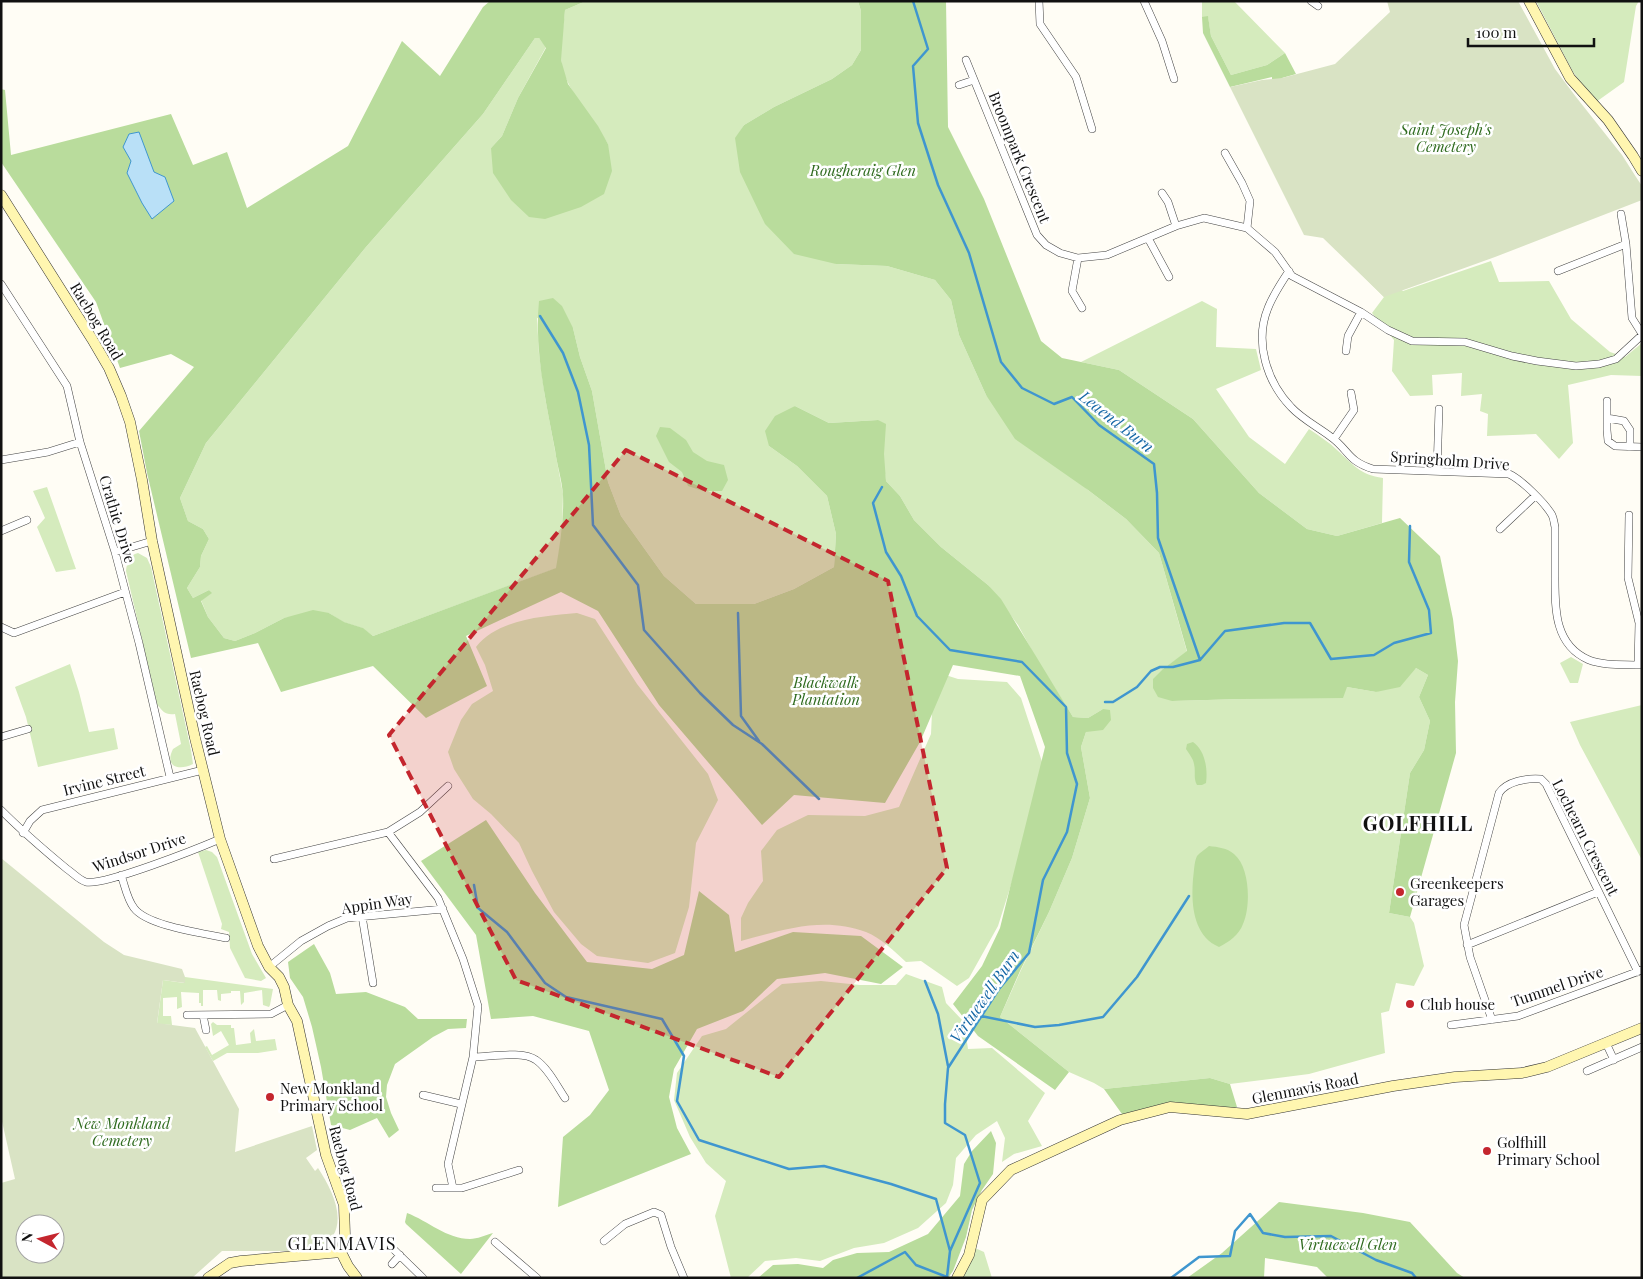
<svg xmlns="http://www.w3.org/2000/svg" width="1643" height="1279" viewBox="0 0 1643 1279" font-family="'Playfair Display',serif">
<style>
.green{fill:#d5ebbd}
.forest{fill:#b9dc9c}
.cemetery{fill:#d9e3c4;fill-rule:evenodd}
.water{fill:#b9e0f7;stroke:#3f96cf}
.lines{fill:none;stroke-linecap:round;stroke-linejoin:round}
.stream{stroke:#3f96cf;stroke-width:2.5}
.street-casing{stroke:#444;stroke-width:8}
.secondary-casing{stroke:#333;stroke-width:11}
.street{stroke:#fff;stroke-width:7}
.secondary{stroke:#fff6b0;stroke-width:10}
.marked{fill:#c4262e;fill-opacity:0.2;stroke:#c4262e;stroke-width:4;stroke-dasharray:10 6;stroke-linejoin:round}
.poi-dot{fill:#c4262e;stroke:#fff;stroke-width:2}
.labels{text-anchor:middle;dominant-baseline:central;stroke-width:5;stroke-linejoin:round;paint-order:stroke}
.park-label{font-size:15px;font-style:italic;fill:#2f6b1f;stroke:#fff}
.street-label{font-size:15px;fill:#111;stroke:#fff}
.poi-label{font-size:15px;fill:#111;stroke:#fff;text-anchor:start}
.water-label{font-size:16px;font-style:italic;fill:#1768a6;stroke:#fff}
.quarter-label{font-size:18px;letter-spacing:1px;fill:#111;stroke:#fff}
.district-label{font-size:20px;font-weight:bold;letter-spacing:1px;fill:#111;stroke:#fff}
</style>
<rect width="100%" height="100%" fill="#fffdf5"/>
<path class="green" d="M586,1H858L861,11V50L852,65L832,79L774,107L744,125L736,138L836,264L887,266L935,280L951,300L959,335L986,395L1088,490L1126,519L1159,553L1187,652L1163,669L1172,701L1242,699L1347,687L1376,692L1416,668L1428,675L1419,697L1430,721L1424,750L1410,773L1389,913L1410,917L1414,923L1424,966L1414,986L1396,983L1389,1011L1381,1013L1385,1053L1309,1074L1230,1084L1210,1078L1104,1089L1094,1083L1069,1072L1000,1017L1021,970L1049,912L1072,858L1090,798L1081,747L1086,732L1103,709L1088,718L1073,717L1036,658L1018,625L988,585L941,547L914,520L900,496L886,481L878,420L829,423L795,406L769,446L797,466L827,496L836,534L834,567L794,589L754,604H696L664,576L621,516L608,482L592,391L580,357L573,328L537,318L539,354L545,397L563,494L562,533L557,568L373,636L362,628L343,622L329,613L284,618L255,633L235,641L224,638L208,617L201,600L211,593L209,590L193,598L187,588L200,567L201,556L209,539L203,529L188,521L180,498L206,443L366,247L483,114L535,38H539L546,47L518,98L502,136L491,148L608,144C594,120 563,87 561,60C559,44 564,26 565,10Z
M1202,1H1234L1285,53L1267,65L1231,75L1211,36L1208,17H1202Z
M1536,1H1639L1636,6L1624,82L1596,102L1573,72Z
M1384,257L1392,283L1403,291L1491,261L1499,282L1549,281L1571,319L1610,352L1625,357L1642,343V376L1611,375L1568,385L1573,443L1559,459L1536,434L1487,436L1488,414L1480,411L1482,394L1461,396L1462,373L1432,375L1433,395L1410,396L1392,371L1394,340L1372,313L1384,297L1362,275Z
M1202,301L1217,309L1216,347L1256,349L1261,370L1216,389L1249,437L1285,464L1309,429C1319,436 1329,442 1337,450C1354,465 1360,475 1383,478L1382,523L1337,536L1307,529L1259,493L1193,419L1119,370L1081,362Z
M47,487L76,569L56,572L37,527L45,518L33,491Z
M138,553L147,558L151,567L191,750L193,764C179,771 164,767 173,749L181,744L175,714C165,715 163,712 157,704L126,571C127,562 129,555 138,553Z
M577,613L595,619L637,684L708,774L718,800L696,843L689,907L675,953L648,963L597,956L581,944L554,912L532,871L519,843L491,814L473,799L454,769L448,752L461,720L472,704L493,691L485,665L476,647C498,619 544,616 577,613Z
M1571,657L1583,664L1578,683H1570L1560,663Z
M70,664L79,692L89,732L114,728L118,749L38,767L26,717L15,687Z
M927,669L958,679L1007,682L1021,698L1046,774L998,926L969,978L957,986L921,961L906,962C894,951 881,938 866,932C823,916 783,930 741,941V918L748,903L763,881L761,851L777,830L808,815L865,816L899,807L931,734L933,691Z
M1642,705V860L1580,745L1570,722Z
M206,850L212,852L217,857L252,954L266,978L261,981L245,978L230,948L229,932L221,929L222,924L198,852Z
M906,974L942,987L946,1003L964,1022L968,1049L992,1048L1045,1093L1028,1121L1042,1146L1014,1154L1002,1162L1005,1138L997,1121L976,1135L956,1158L953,1185L946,1203L918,1228L884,1243L854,1248L820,1261L796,1258L765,1261L747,1278H731L715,1216L726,1181L706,1163L690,1137L674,1100L677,1073L702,1036L726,1029L782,984L821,981L860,985H896Z
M185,977L273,989L270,1005L269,1007L263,1005L262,990L244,993V1002L241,1005L240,991H231V993L221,994V1001L218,1000L217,990H203V1006H201V1003H199V993L181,992L182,1007L177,1009V997L163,998V1016H171L172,1025L157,1024L163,980L184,983Z
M213,1022L217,1025H231V1028H234L236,1045L251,1043L250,1033L254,1029L256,1041L275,1039L277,1050L258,1053H227L213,1061L205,1047L207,1046L212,1055L229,1045L221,1031L213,1036L211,1024Z
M975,1248L984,1252L992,1278H963Z"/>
<path class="forest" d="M490,1H586L565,10L561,60L568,84L598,126L608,144L612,171L604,194L581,207L545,219L529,217L511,200L493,173L491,148L502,136L518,98L546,48L539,38H535L483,114L366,247L206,443L180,498L188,521L203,529L209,539L201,556L200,567L187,588L193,598L209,590L212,593L201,601L208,617L224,638L235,641L255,633L284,618L313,610L329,613L344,622L363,628L373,636L556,568C560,544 564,520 563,495C562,480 557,465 555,450C546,401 534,351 539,301L553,298L562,306L573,328L580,357L592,391L608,482L621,516L664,576L696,604H754L794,589L834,567L836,534L827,496L797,466L769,446L765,431L775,416L795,406L829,423L878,420L886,424L884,454L886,481L900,496L914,520L941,547L988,585L1001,599L1073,717L1088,718L1103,709L1110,710L1111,720L1103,730L1086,732L1081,747L1090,798L1072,858L1049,912L1020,971L1000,1017L1069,1072L1055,1090L978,1036L953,1004L982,966L1000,928L1045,747L1020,676L953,665L920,742L885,803L794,795L762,825L659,705L598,611L561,592L466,636L487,686L426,718L373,666L281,692L258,643L191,658L147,473L139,431L194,367L171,354L120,368L96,302L1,162V89L5,90L11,155L171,114L193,165L227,152L247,208L348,146L402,41L440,76L483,7Z
M858,1H946L948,127L984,199L1041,341L1062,358L1119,370L1193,419L1259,493L1307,529L1337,536L1400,518L1440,556L1453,619L1458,661L1455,702L1456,753L1410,917L1389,913L1410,773L1424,750L1430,721L1419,697L1428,675L1416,668L1400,687L1376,692L1347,687L1343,698L1242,699L1172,701L1158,697L1153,688V679L1163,669L1187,651L1159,553L1126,519L1088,490L1015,439L986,395L959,335L951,300L935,280L887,266L836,264L794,254L765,224L740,172L735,138L744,125L774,107L832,79L852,65L861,50V11Z
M1208,16L1211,36L1231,75L1267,65L1285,53L1296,74L1282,78L1272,89V77L1230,87L1203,33L1202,17Z
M660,427L670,428L686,440L693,452L707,461L724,465L728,480L722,491H703L688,486L682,472L669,462L656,436Z
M1193,742C1205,750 1208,769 1206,783L1202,785H1197C1193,778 1196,771 1194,764C1193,758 1189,754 1186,749L1187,744Z
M486,820L535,893L587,962L652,969L684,955L699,891L729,915L735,952L793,932L861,936L903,967L881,984L825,973L777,979L743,1011L697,1029L674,1069L669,1097L677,1128L691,1154L558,1207L563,1137L590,1115L609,1090L589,1031L533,1016L491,1019L476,935L421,861Z
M1209,846C1218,847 1227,848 1234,854C1250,867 1251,906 1243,924C1239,935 1229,942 1219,947C1193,936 1191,904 1193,879C1194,873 1194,862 1197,856C1200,852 1206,849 1209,846Z
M314,944L330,973L336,994L366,992L405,1007L418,1019H467L466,1028L448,1029L433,1037L395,1064L387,1085L386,1097L391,1113L399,1130L389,1138L377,1118L350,1130L331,1125L321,1067L312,1027L303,997L290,978L288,962Z
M1210,1078L1230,1084L1237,1107L1232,1109L1122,1114L1104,1089Z
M991,1131L996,1143L993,1174L982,1190L972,1210L966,1237L953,1271L948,1278H758L773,1265L798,1264L823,1268L833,1260L857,1253L889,1252L928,1234L960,1196L964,1164L972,1151Z
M1279,1202L1363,1213L1410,1222L1457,1273L1465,1278H1328L1317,1267L1265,1258L1264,1278H1187L1222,1253Z
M407,1213C428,1221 447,1239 470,1239C477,1239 486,1235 493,1233L461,1274L406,1224L405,1222Z"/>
<path class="cemetery" d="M1387,1H1518L1555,69L1576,97L1622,155L1636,177L1642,186V200L1495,257L1384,297L1323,238L1304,235L1230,87L1262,80L1282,78L1335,64L1390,12Z
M1,858L104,942L124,955L182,969L185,977V983L163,980L157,1023L195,1028L239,1109L235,1152L312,1126L317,1150L306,1158L315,1171L318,1168C335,1194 353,1232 316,1251H222L192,1278H1V1183L15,1179L1,1117ZM25,1224H55V1254H25Z"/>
<path class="water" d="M139,132L154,172L165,177L174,201L152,219L142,203L127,173L131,161L123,147L129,134Z"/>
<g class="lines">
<path class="stream" d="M913,1L928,49L913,66L918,123L938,185L969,253L1001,362L1022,388L1054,404L1072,397L1099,425L1154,464L1157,493L1158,538L1200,660L1225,631L1284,623H1310L1331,659L1374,655L1394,643L1431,633L1429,610L1409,562L1410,526
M540,316L563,353L578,392L589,445L593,525L638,585L644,630L700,693L733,725L762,744L819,799
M738,613L741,716L759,741
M1105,702H1113L1137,687L1151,671L1160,667H1173L1200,660
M474,885L478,908L507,932L545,983L566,997L662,1019L684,1056L677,1101L699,1140L789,1169L824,1166L891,1184L936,1199L950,1251
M925,981L938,1014L948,1066
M981,1016L1035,1027L1059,1025L1103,1017L1137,977L1189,896
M857,1278L905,1252L916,1265L947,1277L950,1251L980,1183L965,1135L945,1123V1104L948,1068L999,989L1029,953L1043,880L1067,832L1077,784L1067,753L1066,707L1022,662L950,650L917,616L901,576L886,552L873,503L882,487
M1171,1278L1199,1257L1230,1256L1235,1231L1250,1214L1263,1233L1285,1237L1331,1236L1376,1260L1412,1273L1416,1278"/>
<g class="street-casing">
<path id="street" d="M1039,1L1040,24L1076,77L1092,129
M1144,1L1162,41L1174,79
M1311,1L1318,6
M966,60L1037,235L1046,245L1060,253L1078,258L1107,255L1176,226L1204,218L1247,228L1275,252L1292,276L1361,312L1388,330L1412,341L1465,342L1512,356L1537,361L1576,366L1599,364L1616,359L1642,335
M959,85L974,80
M1225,153L1242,183L1250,201L1247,228
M1162,193L1168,202L1176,226
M1621,214L1626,244L1632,318L1642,334
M1148,238L1169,277
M1078,258L1072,291L1082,308
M1289,271C1281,283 1273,295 1268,308C1254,342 1267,382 1291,407C1302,419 1318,427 1331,437C1349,450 1347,461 1373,469L1509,474C1522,480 1545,503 1552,515C1554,519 1554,523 1555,527C1555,543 1555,560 1555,577C1555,608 1554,645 1589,660C1605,666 1624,664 1642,665
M1558,271L1626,244
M1,284L67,386L80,442L115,552L139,643L170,777
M1346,351L1348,336L1361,312
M1607,401V430L1608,441L1615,446L1642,447
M1607,418L1624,421L1630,430V447
M1334,439L1354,410L1351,393
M1,460L48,452L80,442
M1437,471L1439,409
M1629,515L1628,578L1639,623L1638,665
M1500,529L1535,496
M1,531L27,520
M115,552L152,541
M1,627L14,633L125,592
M1,737L28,729
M1,810C22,831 44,850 67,869C73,873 79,880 86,882C104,886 199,848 220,839
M388,832L438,898L463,959L478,1006L473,1057L448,1164L453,1188H462L519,1170
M23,833L30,821L42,810L203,770
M274,859L388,832L420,812L448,786
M121,875C125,886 127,899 134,908C147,926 203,933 226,938
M362,916L373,983
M1467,945L1598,892
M269,967L301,941L328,926L347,918L443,909
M187,1015L271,1014L288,1005
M203,1015L206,1030
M1492,1020L1470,957L1464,925L1499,793C1507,781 1527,778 1541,779L1546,784L1638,972
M1451,1025L1518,1016L1642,970
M1606,1043L1614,1060
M473,1057C489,1057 523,1050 536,1060C548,1068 557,1086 565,1098
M1587,1071L1642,1047
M423,1095L461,1104
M436,1188H453
M385,1241L423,1278
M604,1241L625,1224L654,1212L661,1215L671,1247L684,1278
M495,1242L537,1278
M392,1264L400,1255"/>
</g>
<g class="secondary-casing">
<path id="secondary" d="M1529,1L1570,78L1608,120L1633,156L1642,171
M1,195L92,339L109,368L121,396L130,422L142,480L152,541L195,738L220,839L258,946L269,967L279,977L284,987L288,1005L297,1021L326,1155L344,1205L345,1236L341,1252
M341,1252L348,1266L357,1278
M208,1278L230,1263L241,1261L341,1252
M957,1278L969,1255L982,1200L1011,1170L1120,1120L1170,1107L1247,1114L1393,1086L1455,1077L1522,1073L1547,1067L1642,1028"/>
</g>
<use href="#street" class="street"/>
<use href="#secondary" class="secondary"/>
</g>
<path class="marked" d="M626,450L888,581L947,868L779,1077L516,980L389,735Z"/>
<g class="poi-dot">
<circle cx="1400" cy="892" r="5"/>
<circle cx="1410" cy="1004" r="5"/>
<circle cx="270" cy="1097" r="5"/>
<circle cx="1487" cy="1151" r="5"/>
</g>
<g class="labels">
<g class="park-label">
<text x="1446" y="129">Saint Joseph's<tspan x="1446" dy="17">Cemetery</tspan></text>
<text x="863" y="170">Roughcraig Glen</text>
<text x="826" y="682">Blackwalk<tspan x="826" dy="17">Plantation</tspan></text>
<text x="122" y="1123">New Monkland<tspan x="122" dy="17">Cemetery</tspan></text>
<text x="1348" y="1244">Virtuewell Glen</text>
</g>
<g class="street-label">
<text transform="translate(1020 157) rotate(68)">Broompark Crescent</text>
<text transform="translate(97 321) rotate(59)">Raebog Road</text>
<text transform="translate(1450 460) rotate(4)">Springholm Drive</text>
<text transform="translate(118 519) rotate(73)">Crathie Drive</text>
<text transform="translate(205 713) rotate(77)">Raebog Road</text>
<text transform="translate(104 780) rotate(-14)">Irvine Street</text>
<text transform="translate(1586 837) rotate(63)">Lochearn Crescent</text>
<text transform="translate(139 852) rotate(-18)">Windsor Drive</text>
<text transform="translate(377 903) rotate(-8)">Appin Way</text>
<text transform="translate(1557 986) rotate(-19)">Tummel Drive</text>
<text transform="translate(1305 1088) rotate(-11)">Glenmavis Road</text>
<text transform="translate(346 1168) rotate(75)">Raebog Road</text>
</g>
<g class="poi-label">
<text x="1410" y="883">Greenkeepers<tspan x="1410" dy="17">Garages</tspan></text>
<text x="1420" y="1004">Club house</text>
<text x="280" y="1088">New Monkland<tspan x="280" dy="17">Primary School</tspan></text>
<text x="1497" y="1142">Golfhill<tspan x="1497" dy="17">Primary School</tspan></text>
</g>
<g class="water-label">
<text transform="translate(1117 421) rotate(38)">Leaend Burn</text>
<text transform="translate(984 996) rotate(-55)">Virtuewell Burn</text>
</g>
<g class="quarter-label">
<text x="342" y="1243">GLENMAVIS</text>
</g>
<g class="district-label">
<text x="1418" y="822">GOLFHILL</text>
</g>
</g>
<rect width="1643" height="1279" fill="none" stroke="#111111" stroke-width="5"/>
<g transform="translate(40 1239) rotate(277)"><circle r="24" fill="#ffffff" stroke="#a0a0a0"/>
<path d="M0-4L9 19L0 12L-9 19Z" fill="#c4262e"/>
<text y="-8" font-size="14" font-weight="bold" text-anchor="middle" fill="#111111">N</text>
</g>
<path d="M1468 38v8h126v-8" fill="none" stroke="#111111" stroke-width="2.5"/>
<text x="1476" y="38" font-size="15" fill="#111111" stroke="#ffffff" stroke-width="4" paint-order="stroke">100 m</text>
</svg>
